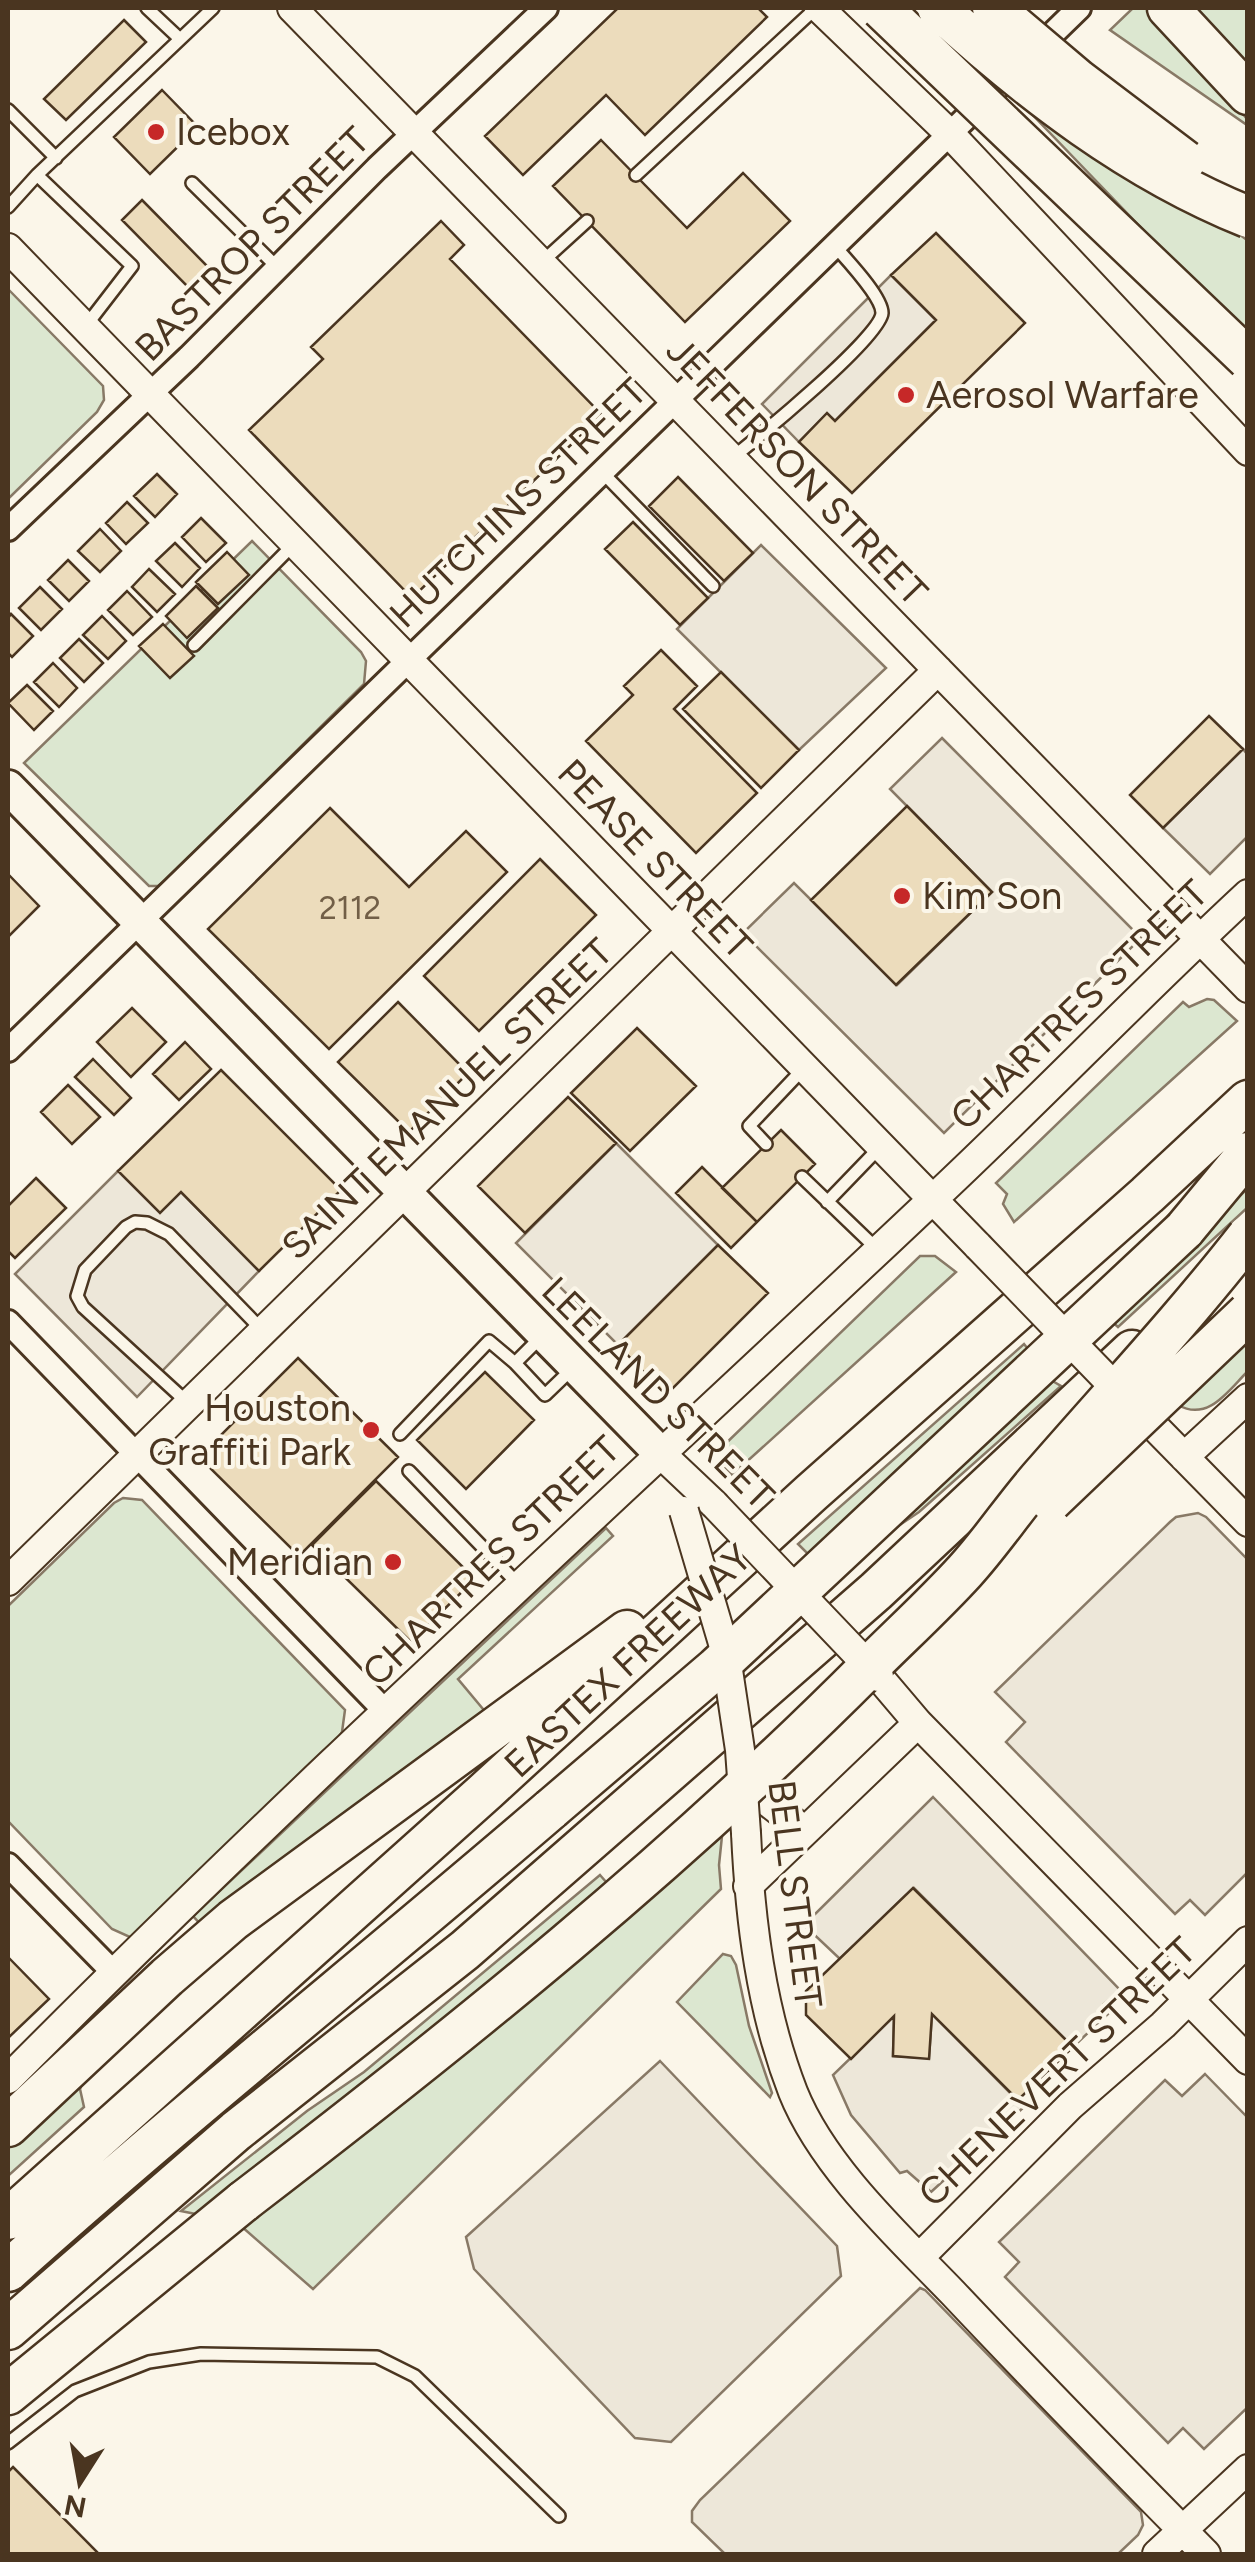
<svg xmlns="http://www.w3.org/2000/svg" width="1255" height="2562" viewBox="0 0 1255 2562" font-family="Figtree,sans-serif">
<style>
.green{fill:#dce7d0;stroke:#887966;stroke-width:2.5}
.parking{fill:#ede7d9;stroke:#887966;stroke-width:2.5}
.building{fill:#ecdcbc;stroke:#4a3520;stroke-width:2.5}
.lines{fill:none;stroke-linecap:round;stroke-linejoin:round}
.service-casing{stroke:#4a3520;stroke-width:16}
.minor-casing{stroke:#4a3520;stroke-width:28}
.tertiary-casing{stroke:#4a3520;stroke-width:32}
.secondary-casing{stroke:#4a3520;stroke-width:38}
.motorway-casing{stroke:#4a3520;stroke-width:45}
.service{stroke:#fbf6e9;stroke-width:11}
.minor{stroke:#fbf6e9;stroke-width:22}
.tertiary{stroke:#fbf6e9;stroke-width:28}
.secondary{stroke:#fbf6e9;stroke-width:32}
.motorway{stroke:#fbf6e9;stroke-width:40}
.tertiary-bridge-casing{stroke:#4a3520;stroke-width:32;stroke-linecap:butt}
.motorway-bridge-casing{stroke:#4a3520;stroke-width:45;stroke-linecap:butt}
.tertiary-bridge{stroke:#fbf6e9;stroke-width:28}
.motorway-bridge{stroke:#fbf6e9;stroke-width:40}
.poi-dot{fill:#c62828;stroke:#fbf6e9;stroke-width:4}
.labels{text-anchor:middle;dominant-baseline:central;stroke-width:8;stroke-linejoin:round;paint-order:stroke}
.number-label{font-size:32px;fill:#725f47}
.poi-label{font-size:38px;fill:#4a3520;stroke:#fbf6e9;text-anchor:start}
.street-label{font-size:38px;fill:#4a3520;stroke:#fbf6e9}
</style>
<rect width="100%" height="100%" fill="#fbf6e9"/>
<path class="green" d="M1133,8H1148L1202,63L1247,119V125L1110,30Z
M1189,8H1247V71Z
M1051,86L1192,200L1247,240V338L1027,109Z
M8,289L103,386L104,400L97,412L8,499Z
M252,541L361,652L366,661L364,684L167,879L158,886H149L24,763Z
M1207,999L1214,1000L1237,1021L1014,1222L1003,1204L1007,1194L996,1183L1183,1002L1189,1007Z
M1247,1189V1208L1118,1327L1110,1320Z
M920,1256H935L956,1272L732,1475L724,1466L731,1459L720,1449Z
M1247,1339V1372C1228,1391 1208,1422 1178,1405Z
M1024,1344L1032,1354L812,1558L798,1544Z
M1049,1379L1061,1386L919,1512L855,1555Z
M123,1498L142,1500L345,1710L342,1732L334,1745L132,1938L112,1929L8,1821V1606L114,1503Z
M606,1528L613,1536L458,1679L488,1715L204,1928L193,1916Z
M722,1836L719,1865L721,1889L313,2289L241,2226L590,1948Z
M600,1875L614,1891L210,2217L181,2211L307,2111L364,2072Z
M723,1954L731,1956L736,1965L749,2026L772,2093L770,2097L677,2002Z
M89,2066L80,2089L84,2107L8,2176V2146Z"/>
<path class="parking" d="M891,275L936,320L835,421L827,414L799,442L762,404Z
M761,545L886,668L799,750L677,629Z
M942,738L1141,938L944,1133L743,933L794,883L897,985L992,892L890,789Z
M1243,749L1247,754V837L1210,874L1163,828Z
M616,1143L718,1245L618,1345L516,1243Z
M118,1171L181,1192L259,1271L137,1397L15,1274Z
M1198,1513L1206,1517L1247,1559V1873L1205,1915L1190,1900L1175,1914L1006,1742L1025,1722L995,1692L1170,1522L1176,1517Z
M933,1797L1120,1990L1104,2004L1110,2012L1073,2047L914,1888L840,1959L804,1925Z
M932,2014L1024,2107L931,2192L907,2171L900,2173L851,2115L833,2075L894,2016L893,2056L929,2058Z
M660,2061L837,2246L841,2276L671,2442L635,2438L474,2269L466,2237Z
M1205,2074L1247,2117L1248,2407L1204,2449L1183,2428L1168,2443L1005,2277L1019,2262L999,2242L1165,2080L1182,2096Z
M920,2288L925,2290L1141,2512L1143,2525L1138,2535L1118,2554H725L692,2522V2511L700,2500Z"/>
<path class="building" d="M618,8H758L767,17L645,135L606,95L523,175L485,136Z
M124,20L146,42L66,120L44,99Z
M162,90L198,127L150,174L114,137Z
M601,140L687,228L743,173L790,221L685,322L553,186Z
M142,200L208,267L188,287L122,220Z
M441,221L464,245L450,259L602,415L412,598L249,430L323,359L311,347Z
M936,233L1025,323L852,493L799,442L827,413L835,421L936,320L891,275Z
M157,474L177,494L155,517L134,496Z
M678,477L753,553L724,581L649,506Z
M127,502L148,523L126,544L106,523Z
M201,518L226,543L206,562L182,537Z
M633,522L708,598L680,625L605,549Z
M100,529L121,551L100,572L78,551Z
M175,543L200,568L182,587L156,561Z
M227,552L249,575L218,604L196,582Z
M68,560L89,581L69,601L48,580Z
M149,569L175,594L157,612L132,587Z
M196,586L218,608L187,638L166,616Z
M40,587L62,609L41,630L19,608Z
M127,591L152,617L133,635L108,610Z
M11,614L33,636L12,657L8,653V618Z
M102,616L126,641L108,659L83,635Z
M163,624L194,656L170,678L139,646Z
M79,639L103,663L84,682L60,658Z
M661,650L697,686L674,709L757,793L696,853L586,741L633,695L624,686Z
M53,663L77,688L59,707L34,682Z
M721,672L799,750L761,788L683,709Z
M27,685L53,711L34,730L8,703Z
M1209,716L1243,749L1163,828L1130,795Z
M907,806L992,892L896,985L811,900Z
M330,808L409,887L466,831L507,872L329,1049L208,929Z
M540,859L596,915L479,1031L424,976Z
M8,874L39,906L8,937Z
M398,1002L468,1073L409,1132L338,1062Z
M132,1008L166,1042L131,1077L97,1042Z
M637,1028L696,1086L630,1151L571,1093Z
M185,1042L211,1069L179,1100L153,1074Z
M93,1059L131,1098L114,1115L75,1077Z
M221,1070L341,1190L259,1271L181,1192L160,1213L118,1171Z
M68,1085L100,1117L72,1144L41,1112Z
M568,1097L616,1143L525,1233L478,1186Z
M781,1130L815,1164L757,1222L722,1188Z
M702,1167L757,1222L731,1248L676,1193Z
M36,1178L66,1208L15,1258L8,1251V1206Z
M718,1245L768,1293L666,1395L618,1345Z
M298,1358L398,1457L299,1556L199,1457Z
M485,1372L534,1420L466,1489L417,1440Z
M376,1481L475,1579L411,1642L312,1545Z
M913,1888L1073,2047L1018,2100L932,2014L929,2059L893,2056L894,2016L851,2059L806,2015V1991Z
M8,1957L49,1999L8,2038Z
M13,2467L99,2554H8V2472Z"/>
<g class="lines">
<g class="service-casing">
<path id="service" d="M147,8L180,39
M8,110L56,158
M37,175L213,8
M636,175L816,8
M192,183L278,268
M8,207L37,175L132,266L85,327
M542,262L587,221
M732,458C756,439 881,337 882,313C882,296 845,258 833,244
M601,471L713,586
M194,645L295,543
M766,1144L749,1126L805,1067
M802,1177L878,1250
M827,1202L881,1146
M540,1338L515,1363L545,1395L572,1369
M189,1404L83,1307L77,1296L85,1270L126,1227L135,1222L147,1223L169,1234L263,1331
M400,1434L489,1341L515,1363
M409,1471L520,1586
M8,2443L75,2391L149,2362L201,2354L377,2357L415,2376L559,2516"/>
</g>
<g class="minor-casing">
<path id="minor" d="M8,529L189,357L377,168L546,8
M8,1050L1079,8
M8,1322L386,1712
M8,1865L113,1972"/>
</g>
<g class="tertiary-casing">
<path id="tertiary" d="M292,8L1248,988
M819,8L951,135L1248,451
M8,248L978,1246
M1145,1417L1248,1522
M660,1453L714,1504
M1184,1457L1248,1398
M8,1581L938,670
M879,1677L918,1723L1248,2060
M742,1782L805,1831
M746,1833C750,1920 761,2010 793,2092C823,2167 898,2236 953,2293C1036,2381 1121,2468 1206,2554
M748,1886L918,1723
M8,2079C307,1777 623,1492 932,1200C1039,1100 1140,994 1248,894
M919,2258L1070,2106L1163,2025L1248,1941
M1157,2554L1248,2469"/>
</g>
<g class="secondary-casing">
<path id="secondary" d="M8,787L660,1453"/>
</g>
<g class="motorway-casing">
<path id="motorway" d="M1168,8L1248,94
M1184,1230L1248,1153
M8,2126L167,1977L233,1920L627,1631
M8,2219L487,1790L811,1493L1147,1195L1248,1101
M8,2271C184,2113 371,1964 551,1809
M8,2329L236,2131L465,1950L876,1591L1132,1351
M8,2394L244,2201"/>
</g>
<use href="#service" class="service"/>
<use href="#minor" class="minor"/>
<use href="#tertiary" class="tertiary"/>
<use href="#secondary" class="secondary"/>
<use href="#motorway" class="motorway"/>
<g class="tertiary-bridge-casing">
<path id="tertiary-bridge" d="M978,1246L1130,1403
M714,1504L879,1677
M684,1511L725,1650L740,1750L746,1833"/>
</g>
<g class="motorway-bridge-casing">
<path id="motorway-bridge" d="M881,8L1248,359
M938,8C1029,91 1131,170 1248,217
M993,8L1078,80L1185,161
M1051,1501L1248,1313
M551,1809L716,1668L1184,1230
M244,2201C462,2034 675,1862 869,1667C901,1635 935,1604 965,1571C994,1539 1017,1503 1046,1471C1114,1393 1184,1318 1248,1236"/>
</g>
<use href="#tertiary-bridge" class="tertiary-bridge"/>
<use href="#motorway-bridge" class="motorway-bridge"/>
</g>
<g class="poi-dot">
<circle cx="156" cy="132" r="10"/>
<circle cx="906" cy="395" r="10"/>
<circle cx="902" cy="896" r="10"/>
<circle cx="371" cy="1430" r="10"/>
<circle cx="393" cy="1562" r="10"/>
</g>
<g class="labels">
<g class="number-label">
<text x="350" y="908">2112</text>
</g>
<g class="poi-label">
<text x="176" y="132">Icebox</text>
<text x="926" y="395">Aerosol Warfare</text>
<text x="922" y="896">Kim Son</text>
<text x="351" y="1408" text-anchor="end">Houston<tspan x="351" dy="44">Graffiti Park</tspan></text>
<text x="373" y="1562" text-anchor="end">Meridian</text>
</g>
<g class="street-label">
<text transform="translate(252 244) rotate(-45)">BASTROP STREET</text>
<text transform="translate(797 471) rotate(46)">JEFFERSON STREET</text>
<text transform="translate(518 503) rotate(-44)">HUTCHINS STREET</text>
<text transform="translate(655 859) rotate(46)">PEASE STREET</text>
<text transform="translate(1079 1005) rotate(-44)">CHARTRES STREET</text>
<text transform="translate(447 1099) rotate(-44)">SAINT EMANUEL STREET</text>
<text transform="translate(658 1393) rotate(45)">LEELAND STREET</text>
<text transform="translate(491 1561) rotate(-44)">CHARTRES STREET</text>
<text transform="translate(628 1661) rotate(-43)">EASTEX FREEWAY</text>
<text transform="translate(795 1894) rotate(83)">BELL STREET</text>
<text transform="translate(1057 2072) rotate(-44)">CHENEVERT STREET</text>
</g>
</g>
<rect width="1255" height="2562" fill="none" stroke="#4a3520" stroke-width="20"/>
<g transform="translate(80 2482) rotate(191)" stroke="#fbf6e9" stroke-width="8" paint-order="stroke">
<path d="M0-8L18 38L0 25L-18 38Z" fill="#4a3520"/>
<text y="-15" font-size="28" font-weight="bold" text-anchor="middle" fill="#4a3520">N</text>
</g>
</svg>
